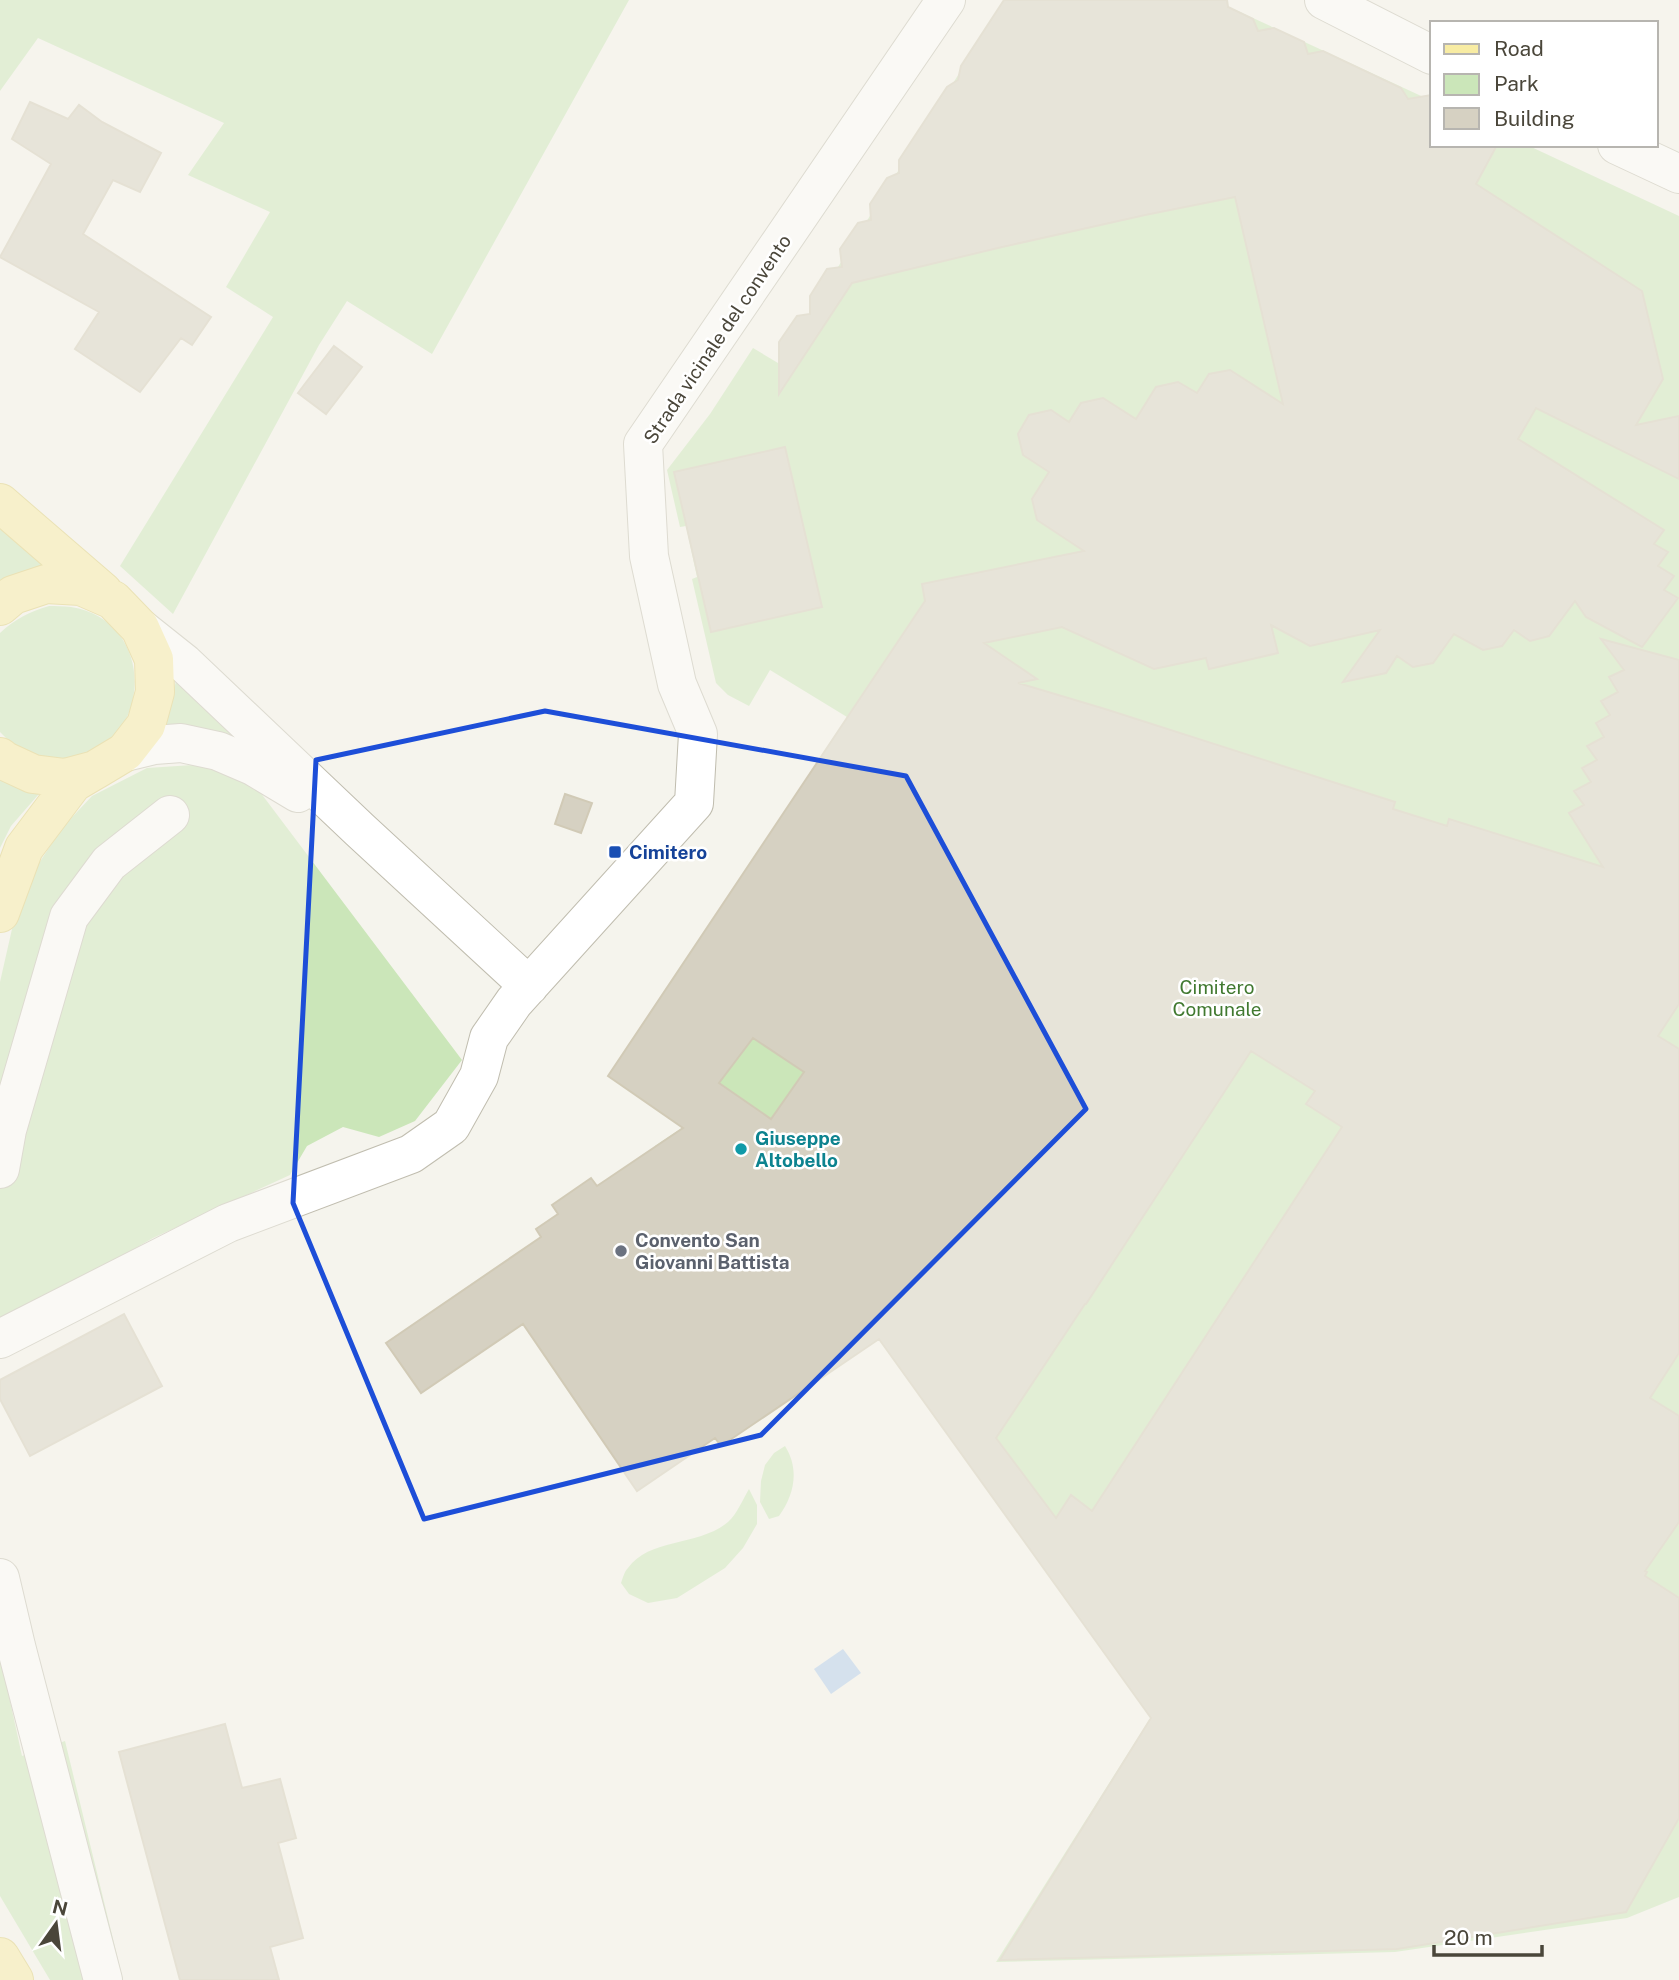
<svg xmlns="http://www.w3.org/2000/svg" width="1679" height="1980" viewBox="0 0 1679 1980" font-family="'Public Sans',sans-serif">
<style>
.green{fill:#cbe6b9}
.water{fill:#aecaed}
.building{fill:#d6d1c2;stroke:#d1cab6;stroke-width:2;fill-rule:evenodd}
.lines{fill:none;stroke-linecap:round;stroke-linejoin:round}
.minor-casing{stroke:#c0bdaf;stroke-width:40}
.major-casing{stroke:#ddcc73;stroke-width:40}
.minor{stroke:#fff;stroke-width:38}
.major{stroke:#f8eca3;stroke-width:38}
.marked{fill:none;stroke:#1d4ed8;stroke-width:5;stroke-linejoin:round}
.transit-dot{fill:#1a4fb4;stroke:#fff;stroke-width:2.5}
.culture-dot{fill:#0f9aa8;stroke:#fff;stroke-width:2.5}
.worship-dot{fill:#6b7280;stroke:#fff;stroke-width:2.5}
.labels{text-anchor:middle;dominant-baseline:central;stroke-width:5;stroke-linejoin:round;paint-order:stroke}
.street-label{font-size:19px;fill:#4a463a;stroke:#fff}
.transit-label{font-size:19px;font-weight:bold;fill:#164399;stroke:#fff;text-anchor:start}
.park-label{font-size:19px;fill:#417930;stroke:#fff}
.culture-label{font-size:19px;font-weight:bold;fill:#0d838f;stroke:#fff;text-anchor:start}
.worship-label{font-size:19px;font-weight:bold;fill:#5b616d;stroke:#fff;text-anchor:start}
</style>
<rect width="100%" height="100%" fill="#f5f4ed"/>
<path class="green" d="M0,0H629L432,354L347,301L319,345L173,614L120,566L273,317L226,287L270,212L188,175L224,123L38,38L0,91Z
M1005,0H1214L1432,101V145H1527L1679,216V1897L1627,1918L1395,1952L996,1962L1151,1717L872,1330L712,1227L655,1146L694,1120L847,717L770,670L749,706L728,695L716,683L692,579L697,577L686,526L680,527L667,470L710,414L753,348L778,363Z
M0,523L63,572L0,588Z
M49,606C56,606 64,606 71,607C164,622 152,762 56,759C34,758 15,748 0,732V633C15,619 29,612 49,606Z
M176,681L251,749L164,728Z
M208,764L254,784L462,1060L415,1121L379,1137L343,1127L307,1146L290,1175L153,1238L0,1326V982L12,929L32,874L61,829L92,796L147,768Z
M0,774L45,787L11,826L0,848Z
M785,1446C800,1470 794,1495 779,1516L769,1519L760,1502L761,1481L765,1465L774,1453Z
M749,1489L757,1505V1524L743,1548L725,1568L677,1598L648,1603L629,1594L621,1583C623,1578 624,1572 628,1568C649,1538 700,1546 728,1522C737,1514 743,1499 749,1489Z
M0,1655L22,1756L65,1741L123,1980H50L0,1896Z"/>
<path class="water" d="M843,1649L861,1673L831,1694L814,1669Z"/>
<path class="building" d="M1004,0H1227L1228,7L1253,19L1258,31L1274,28L1304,42L1308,54L1323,51L1401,88L1408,99L1432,95V145H1497L1476,184L1642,291L1663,379L1636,425L1679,416V479L1536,408L1518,439L1664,530L1654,544L1668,552L1658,566L1674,576L1664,590L1678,598L1642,647L1586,617L1575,601L1549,636L1530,641L1514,630L1502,646L1483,650L1454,634L1433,663L1413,667L1397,656L1386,673L1343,682L1380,630L1310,646L1271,625L1278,653L1209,669L1206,658L1154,669L1062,627L984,643L1037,679L1018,683L1105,709L1395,802L1393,809L1447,826L1449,819L1603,867L1569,813L1584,805L1574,791L1591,782L1582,768L1597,760L1587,746L1604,737L1596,723L1610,715L1601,701L1618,692L1609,677L1624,670L1601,639L1679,660V1004L1658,1036L1679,1049V1353L1650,1398L1679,1416V1522L1645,1571L1647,1572L1645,1576L1679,1598V1818L1626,1912L1397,1949L1000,1960L1151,1718L879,1339L721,1446L715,1438L637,1491L523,1324L421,1393L386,1343L541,1237L536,1229L558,1214L552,1205L591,1178L597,1186L683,1128L608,1076L925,601L922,584L1084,551L1037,520L1032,499L1049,472L1023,455L1018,434L1029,415L1051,410L1069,422L1081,403L1103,398L1136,419L1156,387L1178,382L1197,393L1209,374L1230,370L1283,404L1235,197L1145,215L1002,247L852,283L779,394V342L797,316L810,314V296L827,269L842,267L840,249L858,223L871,220L870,204L887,178L899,173V160L947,87L958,80L961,66ZM753,1038L804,1072L771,1119L719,1083ZM1251,1051L1315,1091L1306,1104L1342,1127L1092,1511L1071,1495L1056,1518L996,1438L1085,1304H1086Z
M30,102L68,119L79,105L102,122L161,153L140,192L113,180L83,234L211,317L192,345L181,338L140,392L75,349L99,312L0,257L51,164L12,139Z
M334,346L362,367L326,414L298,393Z
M785,447L822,607L711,632L674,472Z
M565,794L592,803L581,833L555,824Z
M124,1314L162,1386L30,1456L0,1399V1380Z
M225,1724L242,1788L280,1779L296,1838L278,1843L303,1938L270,1947L279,1980H180L119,1752Z"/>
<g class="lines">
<g class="minor-casing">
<path id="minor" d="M1324,0L1432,55
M1617,145L1679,174
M140,628L184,663L360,830L529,986
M125,752L154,745L181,743L218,751L253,766L298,793
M0,1169L7,1130L69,917L109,863L170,815
M0,1339L228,1223L411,1154L451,1126L479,1076L489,1038L514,1002L694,803L698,734L677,684L649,556L643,444L946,0
M0,1578L16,1646L103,1980"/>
</g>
<g class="major-casing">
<path id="major" d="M0,503L103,592
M0,606L13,595L46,584L81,586L113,600L140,628L154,659L155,692L146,725L125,752L95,770L65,778L33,774L5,761L0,757
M0,913L24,848L73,783L95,770
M0,1957L14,1980"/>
</g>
<use href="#minor" class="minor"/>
<use href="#major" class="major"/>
</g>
<path d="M0 0H1679V1980H0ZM545,711L906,776L1086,1109L761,1435L424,1519L293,1203L316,760Z" fill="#f5f4ed" fill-opacity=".55" fill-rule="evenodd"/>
<path class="marked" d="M545,711L906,776L1086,1109L761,1435L424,1519L293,1203L316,760Z"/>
<rect class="transit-dot" x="608" y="845" width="14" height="14" rx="3.5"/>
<circle class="culture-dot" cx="741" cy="1149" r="7"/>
<circle class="worship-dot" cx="621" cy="1251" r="7"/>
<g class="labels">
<g class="street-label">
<text transform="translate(717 339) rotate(-56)">Strada vicinale del convento</text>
</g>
<g class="transit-label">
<text x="629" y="852">Cimitero</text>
</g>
<g class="park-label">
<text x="1217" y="987">Cimitero<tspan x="1217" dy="22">Comunale</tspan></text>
</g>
<g class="culture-label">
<text x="755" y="1138">Giuseppe<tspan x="755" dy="22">Altobello</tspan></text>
</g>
<g class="worship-label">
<text x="635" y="1240">Convento San<tspan x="635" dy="22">Giovanni Battista</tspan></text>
</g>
</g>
<rect x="1430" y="21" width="228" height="126" fill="#ffffff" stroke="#b7b5b0" stroke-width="2"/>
<rect x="1444" y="44" width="35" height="10" fill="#f8eca3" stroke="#b7b5b0" stroke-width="2"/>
<text x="1494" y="56" font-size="21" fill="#4a463a">Road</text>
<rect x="1444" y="74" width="35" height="21" fill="#cbe6b9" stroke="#b7b5b0" stroke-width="2"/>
<text x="1494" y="91" font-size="21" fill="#4a463a">Park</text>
<rect x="1444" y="108" width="35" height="21" fill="#d6d1c2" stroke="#b7b5b0" stroke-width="2"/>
<text x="1494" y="126" font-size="21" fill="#4a463a">Building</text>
<g transform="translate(56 1924) rotate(14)" stroke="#ffffff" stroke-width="5" paint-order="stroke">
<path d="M0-5L12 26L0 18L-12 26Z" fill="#4a463a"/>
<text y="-10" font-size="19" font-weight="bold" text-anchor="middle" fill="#4a463a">N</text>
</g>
<path d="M1434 1945v10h108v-10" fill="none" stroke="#4a463a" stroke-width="3.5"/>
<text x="1444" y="1945" font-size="21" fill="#4a463a" stroke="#ffffff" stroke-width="5" paint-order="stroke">20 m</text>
</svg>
